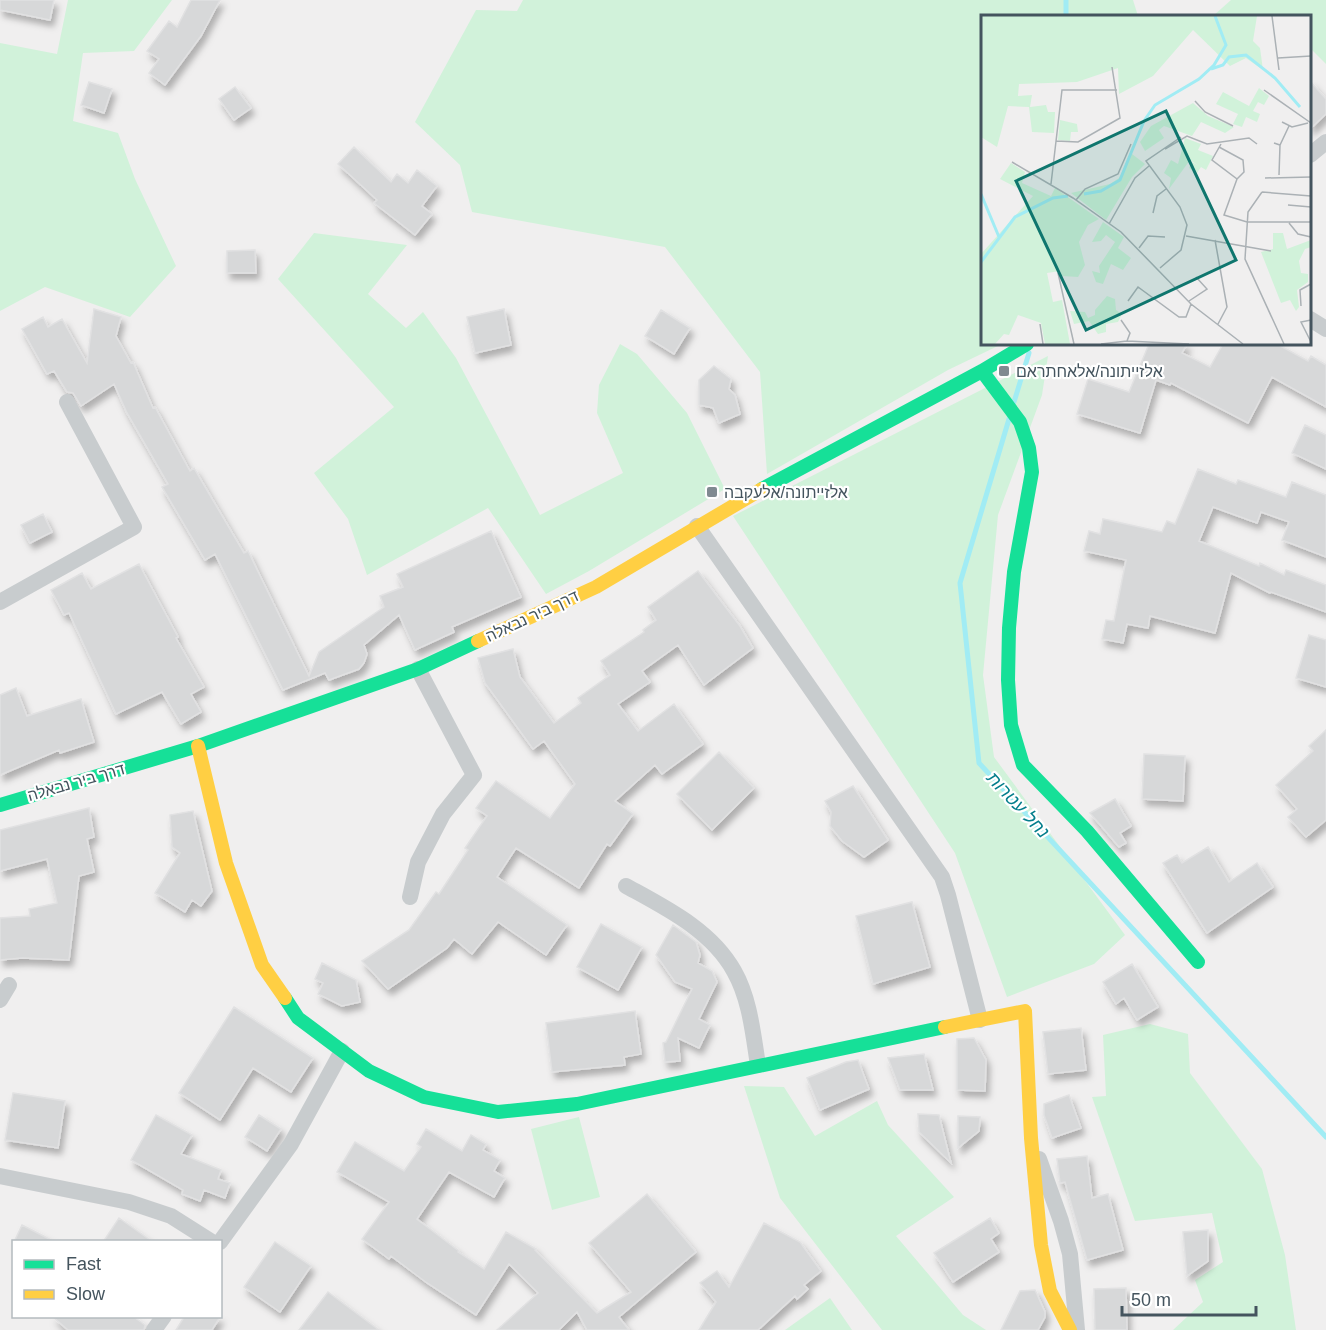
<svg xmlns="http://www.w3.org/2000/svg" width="1326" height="1330" viewBox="0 0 1326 1330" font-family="Arial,'Noto Sans Hebrew',sans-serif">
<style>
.green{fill:#d1f2da}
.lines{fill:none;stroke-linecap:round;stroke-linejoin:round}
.stream{stroke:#a1ecf4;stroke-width:5}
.building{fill:#d7d8d9;stroke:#e1e1e2;stroke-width:1.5;filter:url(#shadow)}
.street{stroke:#c8ccce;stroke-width:16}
.fast{stroke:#16e098;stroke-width:14}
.slow{stroke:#ffcf43;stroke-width:14}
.poi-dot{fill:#808a91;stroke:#fff;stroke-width:2}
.labels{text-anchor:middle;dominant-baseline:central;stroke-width:4.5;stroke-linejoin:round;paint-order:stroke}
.poi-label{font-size:16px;fill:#44545e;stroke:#fff;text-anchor:start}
.street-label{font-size:16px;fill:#44545e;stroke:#fff}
.water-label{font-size:18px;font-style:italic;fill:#047e8c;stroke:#fff}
.inset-river{fill:none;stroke:#a1ecf4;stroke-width:3}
.inset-road{fill:none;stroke:#abb1b5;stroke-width:1.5}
.view{fill:#0f766e;fill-opacity:0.15;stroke:#0f766e;stroke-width:3}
.inset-edge{fill:none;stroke:#44545e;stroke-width:3}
</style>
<defs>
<filter id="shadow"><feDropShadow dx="3.5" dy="6" stdDeviation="3" flood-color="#0004"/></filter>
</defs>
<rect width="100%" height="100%" fill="#f0efef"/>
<path class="green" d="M68,0H172L134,51L83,53L73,121L118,133L135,179L176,266L130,317L45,287L0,311V43L57,54Z
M523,0H1133L1138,16H982V344H1002L948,370L767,474L760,372L665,247L472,212L460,165L415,122L476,10L517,11Z
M1231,0H1326V64L1310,48V16H1213Z
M314,233L407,245L368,294L406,328L423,312L456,358L540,515L623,473L597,413L599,385L620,344L637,354L687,413L725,489L589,571L546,594L488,508L367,575L348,519L314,473L394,407L278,279Z
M1048,356L1042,395L998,515L983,675L994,757L1125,935L1094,964L1007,997L955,853L733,516Z
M1150,1024L1188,1034L1190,1073L1262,1169L1285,1255L1296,1330H1173L1203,1302L1195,1280L1223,1262L1212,1213L1135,1221L1092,1097L1106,1096L1103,1035Z
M744,1086L784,1087L815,1136L877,1101L888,1125L954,1197L896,1236L963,1315L986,1330H882L780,1198Z
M579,1117L600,1197L552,1210L531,1129Z
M830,1298L852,1330H785Z"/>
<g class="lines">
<path class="stream" d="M1066,0V16
M1014,402L1029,353
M1009,419L960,583L979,763L1326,1137"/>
</g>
<path class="building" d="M0,0H54L50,20L0,10Z
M191,0H220L201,36L165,85L149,73L159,59L147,51L169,21L177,27Z
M1310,81L1326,99V114L1310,129Z
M89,82L112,89L104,113L81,105Z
M235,87L251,108L234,120L219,99Z
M354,147L391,182L397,174L408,183L417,170L437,186L422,206L432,214L415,235L374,203L377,200L338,164Z
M255,250L256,273H227V251Z
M94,309L121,317L116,336L131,363L133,362L153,408L155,407L190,471L194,468L244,553L248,551L309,676L319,652L384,607L380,596L403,587L397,574L491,531L521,597L452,627L454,632L415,650L399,615L364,645L367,654L364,663L359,669L329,680L325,673L283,690L215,554L205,560L162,487L168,484L127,413L114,384L81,406L73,393L67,392L54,371L47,374L22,329L43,317L48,327L62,319L87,363Z
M504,309L511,345L475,353L467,317Z
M661,310L690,328L674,354L645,336Z
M1149,344H1187L1182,353L1210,367L1223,344H1277L1308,361L1311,356L1326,365V407L1272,377L1248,423L1171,383L1170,385L1156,380L1140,433L1077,414L1088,379L1129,392Z
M714,366L731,379L729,389L735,395L740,414L719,423L713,408L699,405V380Z
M1305,425L1326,435V469L1292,453Z
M1198,469L1236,484L1238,480L1286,497L1292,482L1326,495V557L1282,540L1289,522L1261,512L1257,523L1213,507L1199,541L1259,566L1260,563L1284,575L1286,570L1326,585V612L1271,592L1270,593L1231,573L1215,633L1150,616L1148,628L1127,624L1123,643L1102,639L1106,620L1114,621L1126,560L1084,551L1089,531L1100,534L1103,519L1162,532L1167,521L1175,524Z
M43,514L52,532L30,543L21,525Z
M139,564L178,637L176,638L204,687L191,694L201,712L181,724L162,692L116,714L69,613L64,615L51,590L82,573L91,589Z
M698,571L740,626L753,648L704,685L678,645L642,671L650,682L618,704L638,731L674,704L703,744L662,774L655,765L615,801L633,814L610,846L607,844L579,888L516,848L497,877L567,925L546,955L498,922L472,954L454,939L447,948L388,989L362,961L409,930L436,892L439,894L468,850L465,848L487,816L476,808L496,781L550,818L575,784L544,741L533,749L485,683L478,658L513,649L520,677L554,723L581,703L578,698L610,675L601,661L644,632L643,630L656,620L648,607Z
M1309,635L1326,640V687L1296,678Z
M16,688L27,716L81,699L94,742L60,753L59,750L0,775V695Z
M1326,730V820L1306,837L1288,817L1297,809L1276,785L1313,751L1309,746Z
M719,752L754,788L712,830L677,794Z
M1144,754L1185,756L1183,801L1142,799Z
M853,786L888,840L864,857L842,841L830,826L831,812L825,801Z
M1115,799L1131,826L1120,833L1126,843L1119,847L1090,813Z
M89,808L94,837L87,839L94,872L79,876L69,960L22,958L0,960V918L30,916L29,909L57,903L47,859L0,871V830Z
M193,811L212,891L201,906L192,900L185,912L155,893L180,853L172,847L170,815Z
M1208,847L1229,882L1257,863L1273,887L1207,933L1163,863L1177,855L1182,863Z
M912,902L930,967L873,984L856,916Z
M601,924L642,947L618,990L577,967Z
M673,925L696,942L700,955L698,963L712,971L717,982L699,1019L710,1025L699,1048L678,1038L680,1061L665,1062L663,1043L666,1042L692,989L675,982L656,955Z
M322,963L356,980L360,1002L342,1006L318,994L323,983L315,979Z
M1132,964L1158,1007L1137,1020L1124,998L1116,1004L1103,982Z
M234,1007L313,1058L291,1092L253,1068L220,1120L179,1093Z
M635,1011L641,1054L624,1057L625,1065L552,1072L546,1023Z
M1081,1028L1086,1070L1048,1074L1043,1032Z
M974,1038L986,1060L985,1091L957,1090V1039Z
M924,1054L933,1090H900L888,1058Z
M858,1060L869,1089L820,1110L807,1078L846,1062Z
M13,1093L65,1101L58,1148L5,1140Z
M1069,1095L1081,1128L1052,1138L1044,1115V1104Z
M918,1114L939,1115L951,1163L919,1132Z
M156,1115L192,1135L181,1154L221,1170L218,1179L230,1183L225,1198L204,1190L200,1201L182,1194L183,1190L131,1160Z
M259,1115L281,1129L267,1151L245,1137Z
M958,1116L980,1117L979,1131L958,1148Z
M426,1129L462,1151L471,1135L486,1144L483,1150L500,1160L494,1171L505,1178L494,1197L449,1172L417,1219L459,1251L458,1252L484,1269L506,1232L536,1249L535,1250L597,1313L631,1292L589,1243L647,1194L696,1252L619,1317L629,1330H587L577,1312L559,1330H497L538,1293L509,1264L476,1315L427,1283L391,1256L389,1259L362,1239L389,1202L337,1172L355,1142L404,1171L421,1147L417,1144Z
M1087,1156L1092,1198L1108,1194L1123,1250L1087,1260L1065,1182L1060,1183L1057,1159Z
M119,1218L153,1242H103Z
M990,1218L999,1233L991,1239L999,1252L953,1282L934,1253Z
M764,1223L800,1242L821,1271L804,1285L808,1289L797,1299L795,1296L758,1330H699L716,1302L700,1283L717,1271L729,1287Z
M22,1225L55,1242H14Z
M1208,1230V1261L1187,1276L1183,1232Z
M275,1242L311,1266L280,1312L244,1287Z
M1126,1288L1127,1330H1095L1094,1289Z
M1035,1290L1045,1312V1317L1038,1330H1001L1020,1291Z
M328,1292L379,1330H299Z
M53,1317H134L145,1325L144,1330H68Z
M184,1317H220L212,1330H176Z"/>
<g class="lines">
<path class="street" d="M1310,155L1326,142
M1310,319L1326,329
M697,526L942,877L948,895L980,1020
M0,602L134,527L67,402
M626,886C666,908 711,930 734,971C750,999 753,1034 758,1065
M410,897L418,862L443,814L474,775L418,669
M0,1000L9,985
M1039,1159L1061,1221L1070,1254L1077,1330
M0,1176L129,1202L171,1216L212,1242
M220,1242L291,1144L342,1051
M154,1330L164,1316"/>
<path class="fast" d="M982,371L1020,422L1029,448L1032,472L1014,572L1009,628L1008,680L1011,725L1023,765L1087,831L1198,962
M762,489L982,371L1027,344
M0,805L198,746L418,669L478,641
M285,998L298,1018L369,1071L424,1097L498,1112L577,1104L945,1027"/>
<path class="slow" d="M478,641L596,587L762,489
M198,746L226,863L262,965L285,998
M945,1027L1025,1011L1031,1138L1041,1245L1050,1291L1070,1330"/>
</g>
<g class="poi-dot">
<rect x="998" y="365" width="12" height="12" rx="3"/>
<rect x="706" y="486" width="12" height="12" rx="3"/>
</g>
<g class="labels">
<g class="poi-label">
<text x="1016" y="371">אלזייתונה/אלאחתראם</text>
<text x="724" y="492">אלזייתונה/אלעקבה</text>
</g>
<g class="street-label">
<text transform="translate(532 616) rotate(-25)">דרך ביר נבאלה</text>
<text transform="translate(76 782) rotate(-16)">דרך ביר נבאלה</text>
</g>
<g class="water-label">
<text transform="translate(1018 805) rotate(47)">נחל עטרות</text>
</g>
</g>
<g transform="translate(981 15)">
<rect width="330" height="330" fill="#f0efef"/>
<path d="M0,1H276L272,26L279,33L282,55L265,43L249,51L212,15L172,61L138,79L137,53L96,67L38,69L37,81L51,80L49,92L65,90L67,97H74L73,118L51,117L48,92L27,91L16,132L0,122ZM278,73L288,81L283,90L277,87L272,96L279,99L276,107L265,102L261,112L252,109L257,99L235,89L242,77L268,91ZM212,88L227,101L253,112L244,118L220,107L211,121L183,111L178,115L183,123L164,136L159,127L170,111ZM79,105L96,109L97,117H90L89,126L77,125ZM204,123L220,129L217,135L232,141L225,155L220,152L216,158L208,153L211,147L218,151L209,145L188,174L190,163L183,158L190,145L197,149ZM151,139L164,149L151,162L125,205L90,178L129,169L138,163ZM30,148L44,157L41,168L70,181L74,173L118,204L107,210L98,227L104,250L97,262L81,261L79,256L66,258L72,287L81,285L89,329H64L60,308L37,300L28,320L23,319L14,329H0V239L52,181L19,164ZM122,207L143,222L137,233L150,243L142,255L130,249L122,269L115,267L111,256L119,258L118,251L134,227L125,220L120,226L111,227ZM292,218H302L306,234L330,225V232L324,234L318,246L320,258L327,259V267L316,275L318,292L315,296L309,285L300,288L280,237L292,234ZM126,281L134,284L135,295L141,299L137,307L125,309V317L117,319L108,306L93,309L89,296L104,297L107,303L114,300V295Z" fill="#d1f2da"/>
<path class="inset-river" d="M230,54L242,50L248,42L265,40L294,63L319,92M0,179L18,222M103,179L120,176L139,165L163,106L174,90L218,64L233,50L245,30L234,1M0,247L34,202L72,183L87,181"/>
<path class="inset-road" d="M291,1L298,55M297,43L330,41M283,75L330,108M214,86L224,97L252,111M301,107L311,112L327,108M75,126L97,127L139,103L131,52M293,128L299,130L308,111M240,129L231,145L256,164L243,200L266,207H330M238,132L262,145L263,157L256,164M184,134L206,121L226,129L268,123L276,129M31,147L92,183L140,217L210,289L262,329M298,160L299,130M284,163L330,162M70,169L81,75H136M281,177L330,181M281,177L267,197L264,244L303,329M95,185L104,174L137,159L150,129M307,190L330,192M172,198L176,181L185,174M308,208L317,219L330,222M128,209L154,163L168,151M205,221L290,236M234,225L246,292L237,309M158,233L167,221L184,222M179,253L200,235L206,210L199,192L165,146L200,122M77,258L93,329M147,286L157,272L198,302H205L210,289M208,286L226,274L215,262M320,291L319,275L330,269M140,305L149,318L146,326M330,305L320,307L330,327M59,309L62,329M120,329L146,326L208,329"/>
<path class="view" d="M185,96L255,245L105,315L35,166Z"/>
<rect width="330" height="330" class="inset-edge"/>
</g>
<rect x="12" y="1240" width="210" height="78" fill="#ffffff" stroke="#b4bbbf" stroke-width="1.5"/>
<rect x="24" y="1260" width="30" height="9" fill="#16e098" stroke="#b4bbbf" stroke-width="1.5"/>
<text x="66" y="1270" font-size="18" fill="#44545e">Fast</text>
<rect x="24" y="1290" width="30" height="9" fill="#ffcf43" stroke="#b4bbbf" stroke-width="1.5"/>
<text x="66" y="1300" font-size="18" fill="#44545e">Slow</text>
<path d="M1122 1306v9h134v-9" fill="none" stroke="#44545e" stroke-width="3"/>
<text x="1131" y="1306" font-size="18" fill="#44545e" stroke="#ffffff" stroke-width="4.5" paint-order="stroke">50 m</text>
</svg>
